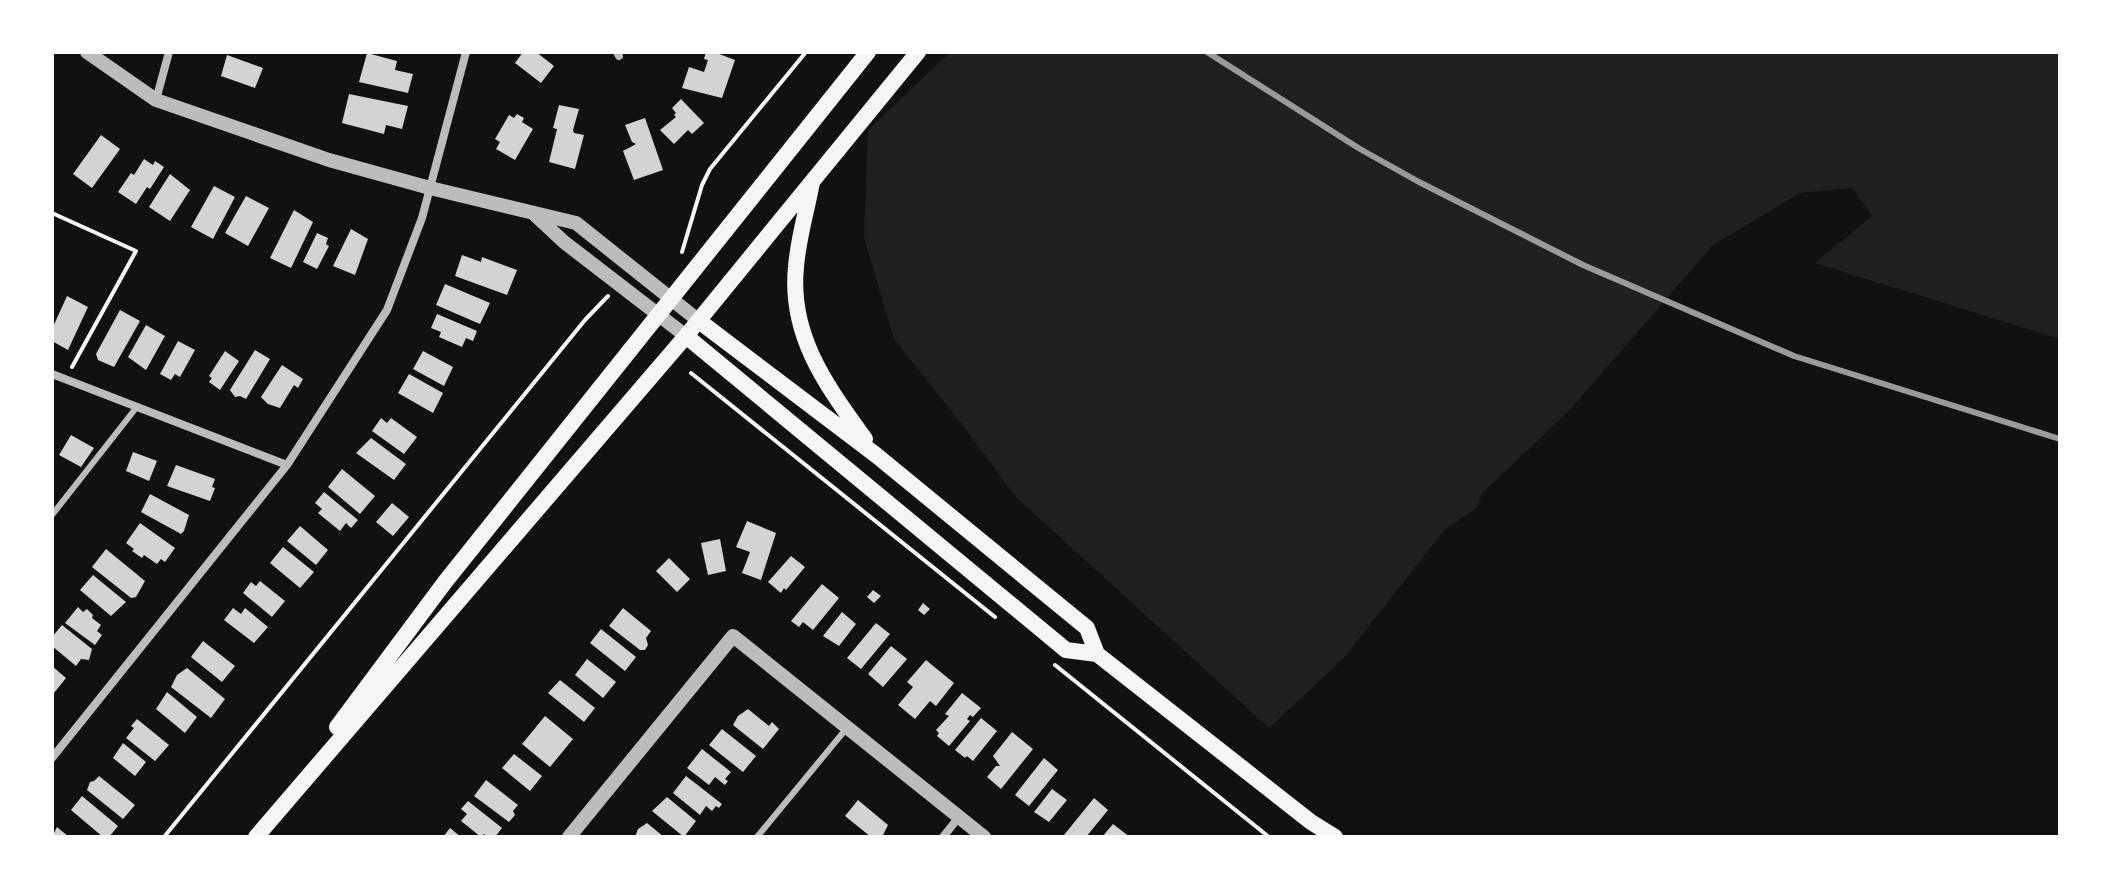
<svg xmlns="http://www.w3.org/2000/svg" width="2112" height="889" viewBox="0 0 2112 889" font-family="'Archivo Narrow',sans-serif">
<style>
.green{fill:#202020}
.building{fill:#d3d3d3}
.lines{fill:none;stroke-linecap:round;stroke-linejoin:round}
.path{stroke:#f5f5f5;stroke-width:4}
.service{stroke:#bcbcbc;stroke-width:6}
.minor{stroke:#bcbcbc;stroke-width:8}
.tertiary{stroke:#bcbcbc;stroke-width:14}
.secondary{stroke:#f5f5f5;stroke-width:16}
.rail{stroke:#9a9a9a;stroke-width:6}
</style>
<rect width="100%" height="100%" fill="#111"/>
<path class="green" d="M950,52H2060V339L1815,263L1872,216L1852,188L1800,193L1713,245L1568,412L1482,493L1477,508L1445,529L1343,659L1269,728L1016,497L957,418L894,339L864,238L868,130Z"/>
<path class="building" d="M523,52H536L554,66L541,83L515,63Z
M706,52H714L735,60L722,98L682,88L689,67L704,72L708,60L704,59Z
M367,53L397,61L395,70L413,74L408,93L359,82Z
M227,55L263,68L255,88L221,76Z
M349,94L408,106L402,129L386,125L384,134L342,123Z
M681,99L704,123L692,134L688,130L674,144L660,130L676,117L674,115L676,113L672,108Z
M559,105L579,109L573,130L574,133L584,135L575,169L549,162L557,129L553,128Z
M517,114L524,118L522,122L533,129L515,160L496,149L500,142L495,139L509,115L514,118Z
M645,118L663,170L634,180L623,151L636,144L632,142L625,125Z
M101,135L120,149L92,188L73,174Z
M144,159L153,165L155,161L164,167L150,189L147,187L136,204L118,192L131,173L134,175Z
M170,174L190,190L170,221L149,207Z
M214,186L235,197L213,239L191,227Z
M246,196L269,208L248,246L225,233Z
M294,210L313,222L291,268L270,258Z
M351,229L368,239L355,275L333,266Z
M317,233L328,238L326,244L329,246L317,269L303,262Z
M462,255L481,262L482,257L517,270L507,295L455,276Z
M445,284L490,303L480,324L436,305Z
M67,296L88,307L68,350L52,341V329Z
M120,310L140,321L114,367L98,360L96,354Z
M437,314L477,331L473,341L466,338L462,347L439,337L441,332L431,328Z
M146,325L165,336L146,370L128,357Z
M178,341L195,350L180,377L175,374L171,380L160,374Z
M255,350L270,359L246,399L240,396L235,397L230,390Z
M225,351L239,361L220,390L209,382L212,378L209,376Z
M423,351L453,367L444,386L413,369Z
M282,365L303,379L298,388L294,385L280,408L268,404L261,397Z
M409,374L443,393L433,413L398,393Z
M381,418L387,423L391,418L417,437L404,454L372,431Z
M71,435L94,448L81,467L59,455Z
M371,438L406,464L394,480L356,453Z
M133,452L157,461L149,481L126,471Z
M176,465L215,479L212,487L215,488L210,501L167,486Z
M342,469L375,496L360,514L328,487Z
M324,492L358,520L351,528L346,523L340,531L318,513L322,509L315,503Z
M150,494L189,515L184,531L181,534L141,512Z
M392,503L409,517L393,536L376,522Z
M747,521L776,533L761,580L742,573L750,552L736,547Z
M140,523L175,548L165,562L161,559L157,564L144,555L142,558L132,551L134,549L126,543Z
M300,526L328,550L316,565L287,541Z
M720,539L726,571L708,575L701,543Z
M283,547L314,572L300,588L270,563Z
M106,549L145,581L136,597L131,598L92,567Z
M791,556L805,567L786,590L784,588L781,593L768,582Z
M669,558L690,579L677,592L656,571Z
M93,575L126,602L111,616L80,590Z
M260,581L285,601L272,617L243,593L251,582L256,586Z
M822,584L839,598L813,630L803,622L799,627L791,621Z
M873,590L881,596L874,603L867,597Z
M923,603L930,609L924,615L918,610Z
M78,607L83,612L87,609L93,615L92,618L101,625L97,631L102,635L95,645L65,623Z
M233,608L241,614L245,608L268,627L254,643L224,620Z
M623,608L651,631L646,638L648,645L645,650H640L609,626Z
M842,612L856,624L839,646L823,636Z
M876,623L890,634L861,669L847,658Z
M62,625L92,649L89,660L81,659L76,666L52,646V637Z
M601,629L636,657L625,671L590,643Z
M203,641L235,666L222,682L191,657Z
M891,646L907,659L883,687L868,674Z
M587,659L616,682L603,698L575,675Z
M926,660L954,683L936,706L930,701L915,719L898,705L913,687L907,682Z
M52,666L66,678L54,693L52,691Z
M187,668L225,699L211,718L171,687L177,675Z
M560,680L595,708L584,722L548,693Z
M167,692L197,717L185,733L156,709Z
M962,693L981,708L973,717L970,715L967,719L970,721L949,746L937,736L939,733L936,730L949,716L945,714Z
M748,709L769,726L772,722L779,729L763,749L733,725L738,716Z
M545,716L573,739L550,767L522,744Z
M981,718L997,731L973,761L967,756L965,758L955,750Z
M137,719L169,745L155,761L126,738L134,728L131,726Z
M722,729L756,756L743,772L709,745Z
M1012,732L1033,749L1001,789L987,777L996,766H1000L993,756Z
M123,743L146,762L135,776L113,758Z
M702,749L731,772L725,779L728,781L725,785L715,777L709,785L687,768Z
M514,754L542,776L530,791L502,768Z
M1044,758L1058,770L1029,806L1015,795Z
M99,776L135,805L123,819L87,790L90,782L94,781Z
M686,776L722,804L719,808L716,806L712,811L706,806L700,815L673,793Z
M486,780L518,805L513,811L515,815L509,822L474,796Z
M1052,789L1067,800L1049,822L1034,812Z
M82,796L118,826L109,837H103L71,810Z
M667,797L696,821L684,837L652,811Z
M1094,798L1108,810L1086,837H1067L1064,835Z
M858,800L888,825L882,837H871L845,816Z
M468,801L502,828L495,837H488L484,834L481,837L461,821L467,814L461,809Z
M647,823L664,837H635L638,829Z
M1113,824L1130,837H1102Z
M57,827L69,837H52Z
M450,828L461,837H443Z"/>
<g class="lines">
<path class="path" d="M52,213L136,251L72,367
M682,252L702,185L710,169L806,52
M691,373L995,617
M1055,665L1269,837
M164,837L585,320L608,296"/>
<path class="service" d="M52,515L136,408
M757,837L846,729"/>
<path class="minor" d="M617,52L619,56
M156,100L169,52
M52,374L287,465
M52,758L287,465L387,310L422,218L466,52
M943,837L959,817"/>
<path class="tertiary" d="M87,52L156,100L329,160L430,188L576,223L699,321
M535,215L564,242L686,336
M569,837L733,636L984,837"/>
<path class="secondary" d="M812,182C807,210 798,239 796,267C789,336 827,386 865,439
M699,321L876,455L1087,628L1097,654
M686,336L1066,650L1097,654L1311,822L1335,837
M337,727L445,582L868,52
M256,837L686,336L918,52"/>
<path class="rail" d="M1207,52L1360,149L1419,182L1583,265L1794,356L2060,439"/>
</g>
<rect width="2112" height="889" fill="none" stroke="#ffffff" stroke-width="108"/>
</svg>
